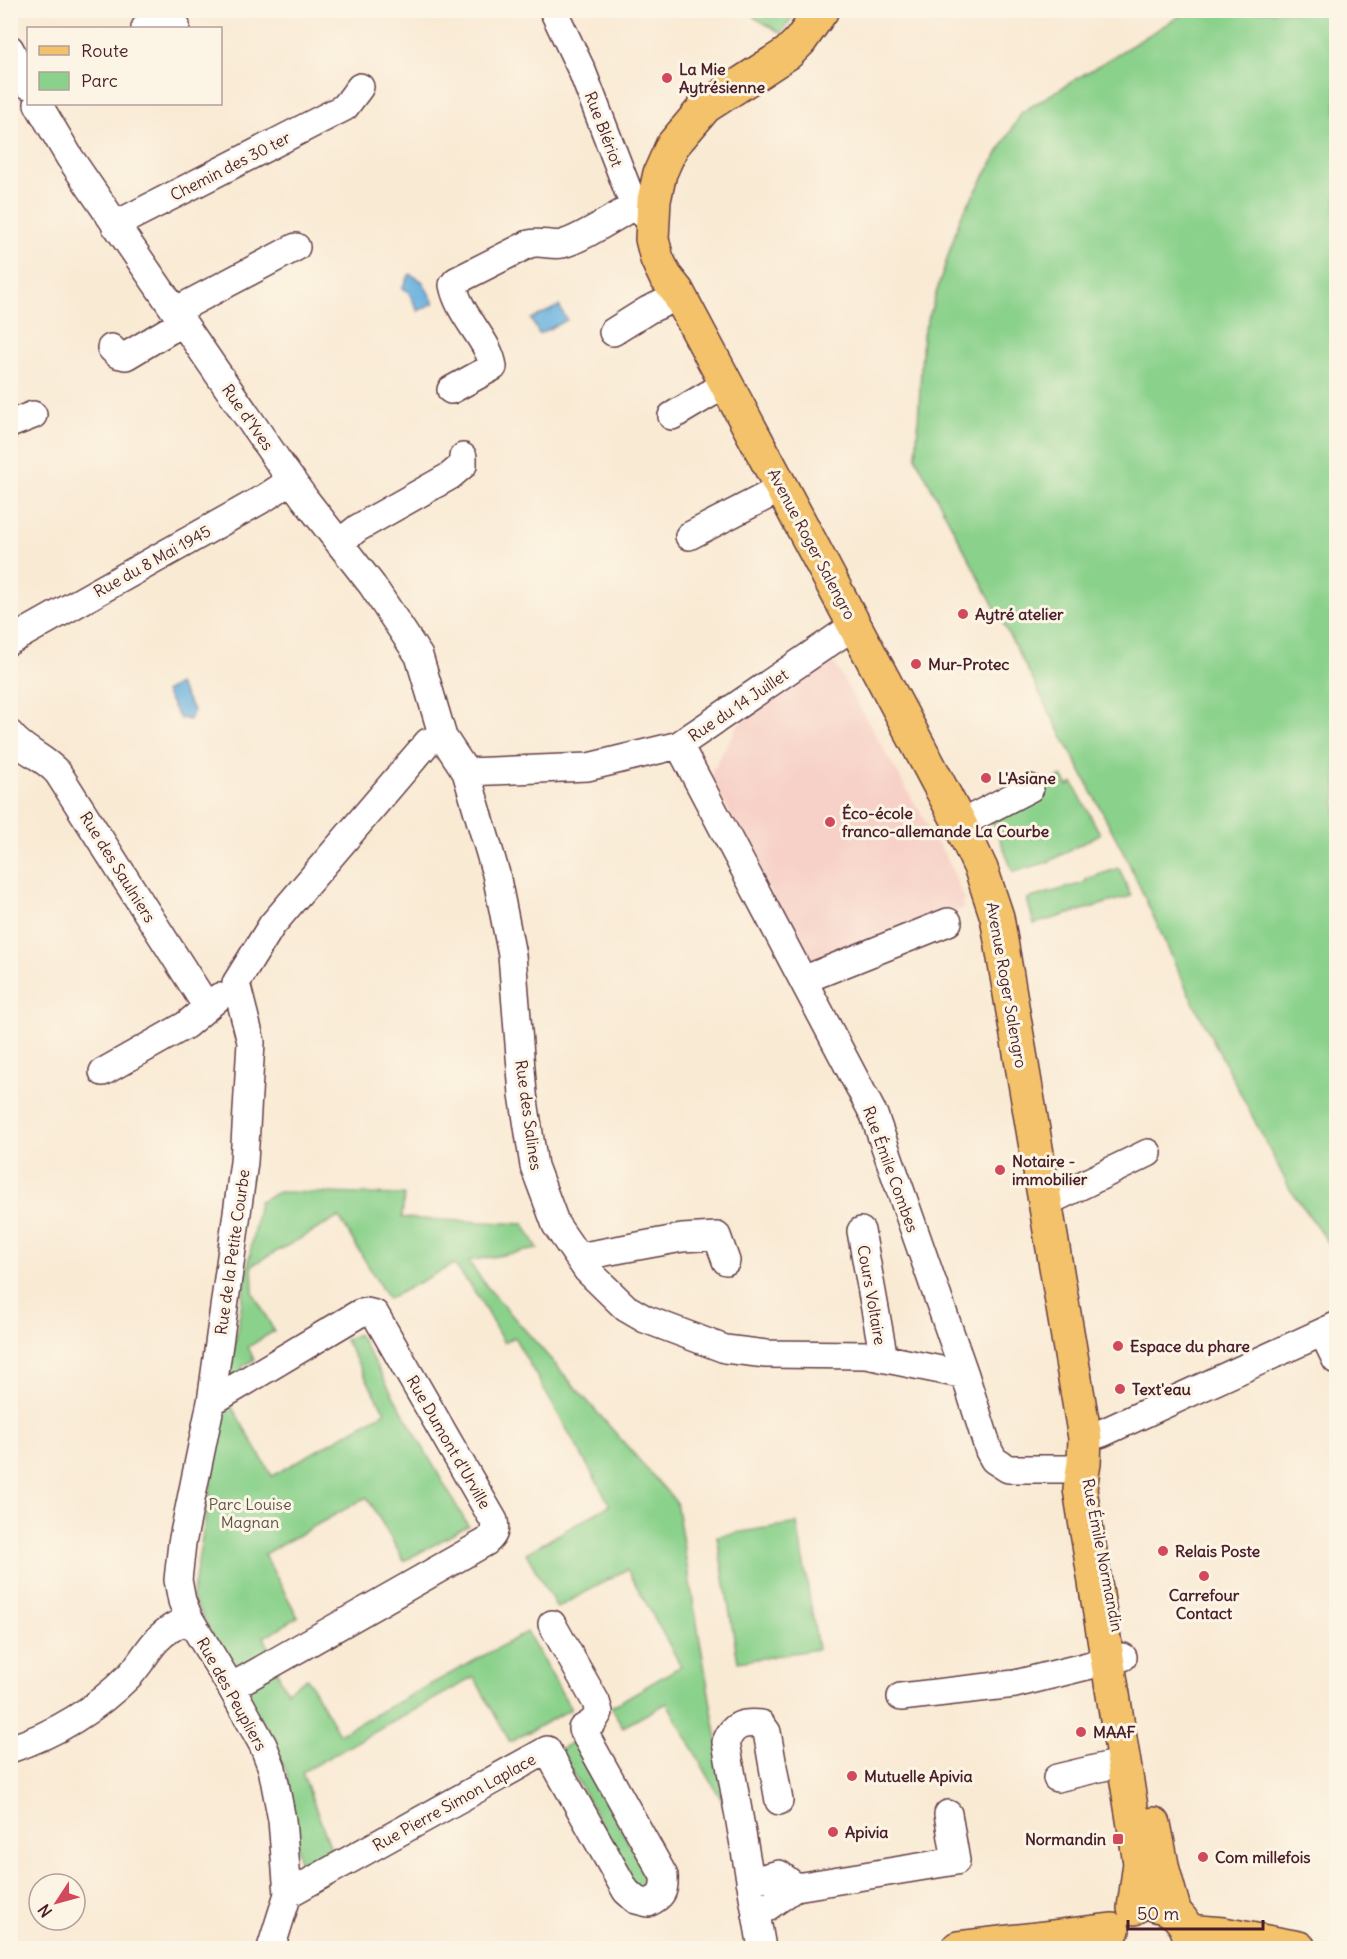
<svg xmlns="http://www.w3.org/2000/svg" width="1347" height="1959" viewBox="0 0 1347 1959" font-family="Delius,sans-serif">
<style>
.built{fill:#f7d1c7}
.green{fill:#8ad18b;stroke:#6a785b;stroke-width:1.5}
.water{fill:#67b1df;stroke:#586885;stroke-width:1.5}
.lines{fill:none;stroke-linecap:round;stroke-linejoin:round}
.minor-casing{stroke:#643d44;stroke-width:30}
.major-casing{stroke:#643d44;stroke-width:36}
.minor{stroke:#fff;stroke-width:27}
.major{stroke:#f3c26a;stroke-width:33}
.poi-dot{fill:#d1495b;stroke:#fcf5e5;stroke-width:2}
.labels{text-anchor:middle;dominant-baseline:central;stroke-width:6;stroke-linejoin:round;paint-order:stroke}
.poi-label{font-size:16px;font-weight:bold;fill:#4a1f2b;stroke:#fcf5e5;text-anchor:start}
.street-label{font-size:16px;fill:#4a1f2b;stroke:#fcf5e5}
.park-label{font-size:16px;fill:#5d5448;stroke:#fcf5e5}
</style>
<rect width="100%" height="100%" fill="#fcf5e5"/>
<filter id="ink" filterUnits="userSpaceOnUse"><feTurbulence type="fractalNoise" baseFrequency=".0167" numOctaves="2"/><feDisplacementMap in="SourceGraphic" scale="12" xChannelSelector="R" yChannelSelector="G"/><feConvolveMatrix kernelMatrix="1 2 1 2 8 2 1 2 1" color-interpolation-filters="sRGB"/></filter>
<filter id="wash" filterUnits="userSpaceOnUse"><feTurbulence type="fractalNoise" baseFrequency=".008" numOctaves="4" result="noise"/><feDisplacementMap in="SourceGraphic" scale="24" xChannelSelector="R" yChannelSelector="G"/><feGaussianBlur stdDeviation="1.35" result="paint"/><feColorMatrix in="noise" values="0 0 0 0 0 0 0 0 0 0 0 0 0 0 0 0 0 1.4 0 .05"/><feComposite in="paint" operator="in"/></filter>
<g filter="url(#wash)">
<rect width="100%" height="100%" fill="#f9ead4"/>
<path class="built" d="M833,661L951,866L964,901L962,902L964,908L809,968L710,775L713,773L711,769L717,766L716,763L738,725L758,709Z"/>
<path class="green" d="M751,11H797L781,33L755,18Z
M1188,11H1336V1081L1333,1083L1336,1092V1253L1290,1189L1188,992L1126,857L916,458L923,335L960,218L1022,112Z
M1062,776L1068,786L1073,783L1100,834L1048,862L1013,872L997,831L989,816Z
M1119,868L1131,896L1034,924L1027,899L1084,883L1087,879Z
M279,1192L404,1195L402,1218L524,1224L538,1249L468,1261L488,1288L676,1502L730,1815L667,1703L623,1727L611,1707L681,1666L627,1569L557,1608L526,1553L610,1505L514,1337L504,1343L477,1295L454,1264L388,1299L339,1217L252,1265L253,1292L274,1331L248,1347L254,1360L243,1366L231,1405L272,1476L385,1412L345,1340L358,1334L468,1526L404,1561L367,1497L264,1554L298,1617L264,1637C273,1655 276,1675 287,1691L307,1678L339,1734L527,1632L571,1709L510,1742L474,1677L302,1772L333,1854L301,1873L287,1773L192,1597L259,1201Z
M797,1523L818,1649L738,1662L717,1536Z
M573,1742H577L585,1752L580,1756L647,1874L654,1871L655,1887L640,1895L560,1749Z"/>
<path class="water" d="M410,274L422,281L434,303L418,311L408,291L402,288Z
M559,306L567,320L539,334L531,319Z
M178,684L194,711L189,720L183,718L180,719L165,692Z"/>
</g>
<g filter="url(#ink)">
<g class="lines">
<g class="minor-casing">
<path id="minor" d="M553,10L582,71L634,206L647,217
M145,28L161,23L176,25
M10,49L28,85
M38,104L70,158L282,467L305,499L372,585L419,656L443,737L466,772L496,874L512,955L523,1094L534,1166L556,1225L587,1270L626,1308L645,1319L725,1349L766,1354L867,1355L965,1375
M115,225L345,107L360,87
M175,311L296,247
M613,332L648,310L679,296
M111,348L117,354L126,356L183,322
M451,390L493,367C490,341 459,316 453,285L456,281L529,244C540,241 551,246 562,244C580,240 616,216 634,206
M672,416L726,384
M10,424L33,415
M689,536L782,488
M339,543L358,528L450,476L463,465V457
M10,641L266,497L292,480
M10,734C23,751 44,757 58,773L207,1007
M679,745L874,1115L965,1375L989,1451L994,1460L1008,1469H1070L1084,1463
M466,772L588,767L679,745L855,625
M960,824L1030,788
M803,980L948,922
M103,1072L186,1025L219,997
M1045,1203L1148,1153
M861,1231L884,1359
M578,1257L682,1238L717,1236L726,1261
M1323,1333L1336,1360
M211,1402L360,1313L367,1312L375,1314L494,1521C496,1530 494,1535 486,1542L231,1687
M1085,1438L1102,1433L1336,1326
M901,1697L1015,1684L1123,1657
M10,1749C56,1734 95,1710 129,1676C140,1665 147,1650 158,1639C166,1630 178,1624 189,1618
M1057,1778L1124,1762
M750,1881L779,1874L796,1887
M288,1894L547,1750L626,1891L636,1900L648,1903C662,1897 665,1891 664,1876L582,1729L593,1722L599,1712L596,1702L552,1624
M756,1915L796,1887L956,1861L948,1814
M271,1948L288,1894L282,1820L272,1768L263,1745L231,1687L189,1618L182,1601L178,1580L182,1543L211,1402L244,1162L251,1042L236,983L272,925L428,742L443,737
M762,1948L726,1742C733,1724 744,1722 761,1724L767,1732L779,1801"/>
</g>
<g class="major-casing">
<path id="major" d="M822,10L800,41L788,53L705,107L672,146L660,173L654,200L652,239L657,259L665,276L677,291L960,824L981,869L997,917L1085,1438L1084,1463L1080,1489L1140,1863L1134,1908
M1154,1824L1163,1870L1175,1913
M1156,1905C1178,1909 1191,1927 1190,1948
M1188,1931L1223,1934L1299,1948
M958,1948L1113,1930"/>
</g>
<use href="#minor" class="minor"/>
<use href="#major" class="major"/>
</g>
</g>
<g class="poi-dot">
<circle cx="667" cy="78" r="6"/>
<circle cx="963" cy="614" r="6"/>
<circle cx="916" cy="664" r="6"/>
<circle cx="986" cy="778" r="6"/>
<circle cx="830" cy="822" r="6"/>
<circle cx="1000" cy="1170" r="6"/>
<circle cx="1118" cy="1346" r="6"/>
<circle cx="1120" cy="1389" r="6"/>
<circle cx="1163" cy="1551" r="6"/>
<circle cx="1204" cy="1576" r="6"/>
<circle cx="1081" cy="1732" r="6"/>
<circle cx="852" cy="1776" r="6"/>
<circle cx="833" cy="1832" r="6"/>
<rect x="1112" y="1833" width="12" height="12" rx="3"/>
<circle cx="1203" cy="1857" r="6"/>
</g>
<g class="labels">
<g class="poi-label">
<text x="679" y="69">La Mie<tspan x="679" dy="18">Aytrésienne</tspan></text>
<text x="975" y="614">Aytré atelier</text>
<text x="928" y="664">Mur-Protec</text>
<text x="998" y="778">L'Asiane</text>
<text x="842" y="813">Éco-école<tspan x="842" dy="18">franco-allemande La Courbe</tspan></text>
<text x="1012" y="1161">Notaire -<tspan x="1012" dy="18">immobilier</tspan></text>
<text x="1130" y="1346">Espace du phare</text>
<text x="1132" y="1389">Text'eau</text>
<text x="1175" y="1551">Relais Poste</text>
<text x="1204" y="1595" text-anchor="middle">Carrefour<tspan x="1204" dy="18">Contact</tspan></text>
<text x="1093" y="1732">MAAF</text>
<text x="864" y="1776">Mutuelle Apivia</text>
<text x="845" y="1832">Apivia</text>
<text x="1106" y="1839" text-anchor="end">Normandin</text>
<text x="1215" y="1857">Com millefois</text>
</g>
<g class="street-label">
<text transform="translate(604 129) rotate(69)">Rue Blériot</text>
<text transform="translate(230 166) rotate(-27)">Chemin des 30 ter</text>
<text transform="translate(248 417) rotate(55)">Rue d'Yves</text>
<text transform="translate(812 544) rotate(62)">Avenue Roger Salengro</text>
<text transform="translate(152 561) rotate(-29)">Rue du 8 Mai 1945</text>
<text transform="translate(738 705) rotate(-34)">Rue du 14 Juillet</text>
<text transform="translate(118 867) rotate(58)">Rue des Saulniers</text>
<text transform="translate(1007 985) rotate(80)">Avenue Roger Salengro</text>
<text transform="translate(529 1115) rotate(82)">Rue des Salines</text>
<text transform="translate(891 1169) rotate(70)">Rue Émile Combes</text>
<text transform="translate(232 1252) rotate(-82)">Rue de la Petite Courbe</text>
<text transform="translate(872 1295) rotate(80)">Cours Voltaire</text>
<text transform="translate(449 1442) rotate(60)">Rue Dumont d'Urville</text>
<text transform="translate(1103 1555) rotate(79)">Rue Émile Normandin</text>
<text transform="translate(232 1694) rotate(61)">Rue des Peupliers</text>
<text transform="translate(454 1802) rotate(-29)">Rue Pierre Simon Laplace</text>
</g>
<g class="park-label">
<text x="250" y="1504">Parc Louise<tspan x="250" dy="18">Magnan</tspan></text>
</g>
</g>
<rect width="1347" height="1959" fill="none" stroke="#fcf5e5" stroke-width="36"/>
<rect x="27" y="27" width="195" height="78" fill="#fcf5e5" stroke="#b59f9b" stroke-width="1.5"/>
<rect x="39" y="46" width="30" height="9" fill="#f3c26a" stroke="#b59f9b" stroke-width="1.5"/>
<text x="81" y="57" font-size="18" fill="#4a1f2b">Route</text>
<rect x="39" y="72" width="30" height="18" fill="#8ad18b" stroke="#b59f9b" stroke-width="1.5"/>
<text x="81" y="87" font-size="18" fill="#4a1f2b">Parc</text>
<g transform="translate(57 1902) rotate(234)"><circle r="28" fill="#fcf5e5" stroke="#b59f9b" stroke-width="1.5"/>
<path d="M0-4.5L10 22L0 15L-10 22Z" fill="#d1495b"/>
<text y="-9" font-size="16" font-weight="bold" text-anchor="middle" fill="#4a1f2b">N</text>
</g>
<path d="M1128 1920v9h135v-9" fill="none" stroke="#4a1f2b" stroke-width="3"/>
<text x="1137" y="1920" font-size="18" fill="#4a1f2b" stroke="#fcf5e5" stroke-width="4.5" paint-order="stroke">50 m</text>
</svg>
